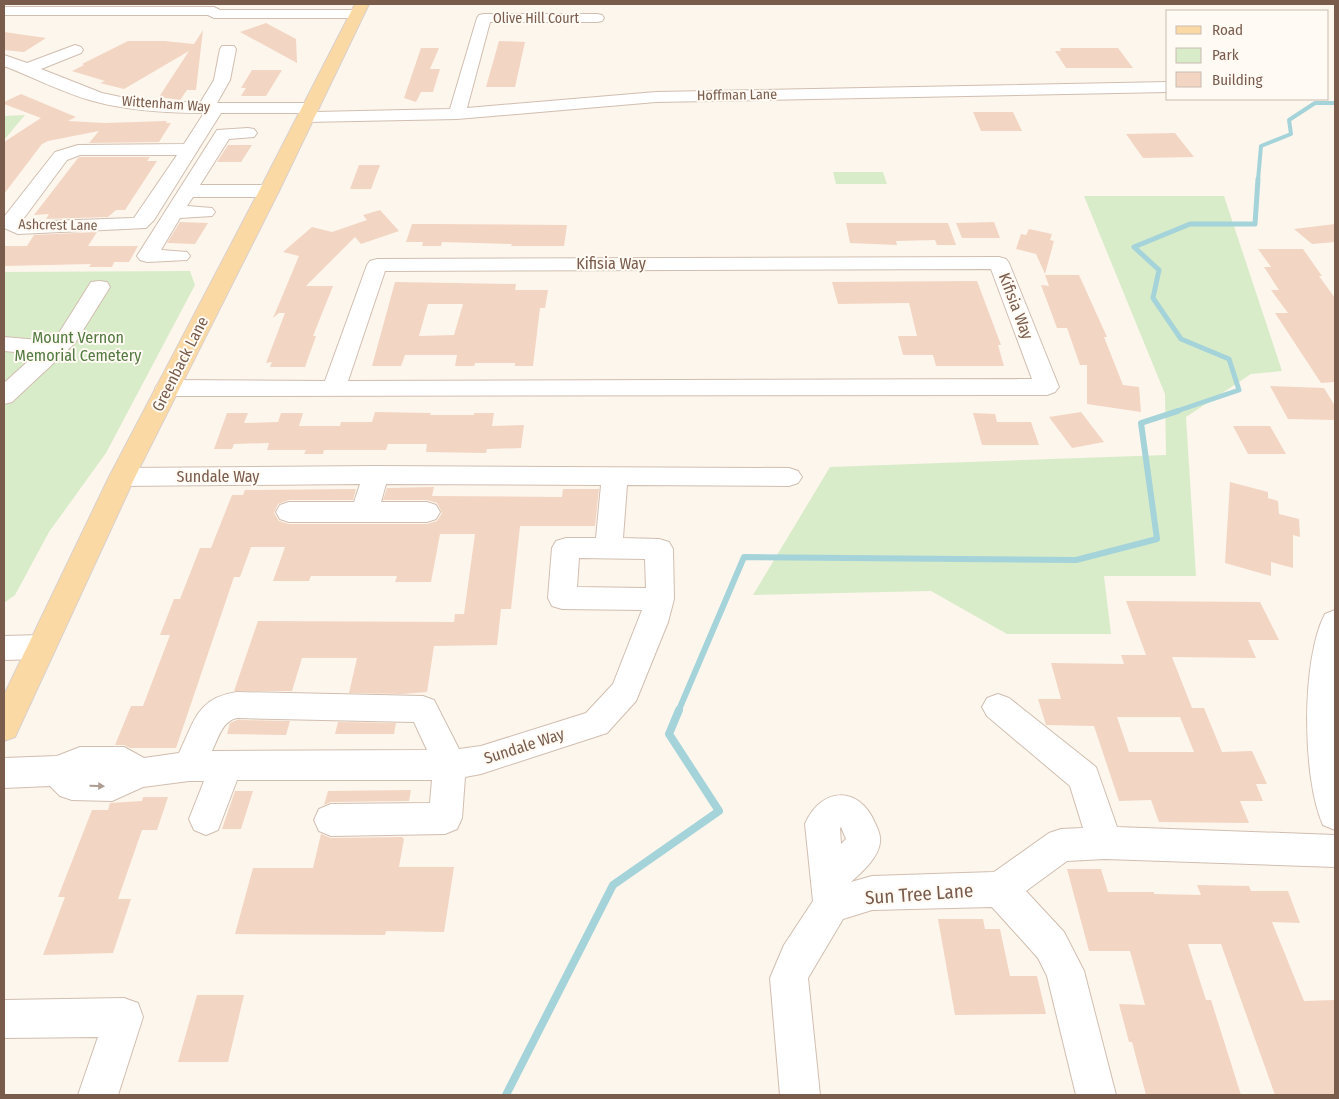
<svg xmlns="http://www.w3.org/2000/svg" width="1339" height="1099" viewBox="0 0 1339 1099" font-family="'Fira Sans Condensed',sans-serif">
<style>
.green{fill:#d8ecc9}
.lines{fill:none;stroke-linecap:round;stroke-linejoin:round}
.stream-far3{stroke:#a5d3da;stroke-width:4}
.stream-far2{stroke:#a5d3da;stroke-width:5}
.stream-far1{stroke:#a5d3da;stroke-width:6}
.stream{stroke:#a5d3da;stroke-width:8}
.building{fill:#f3d5c3;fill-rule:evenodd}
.minor-casing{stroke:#d1beb0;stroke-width:2}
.major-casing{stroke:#dad1cd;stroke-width:2}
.minor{fill:#fff;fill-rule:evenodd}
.major{fill:#fbd9a5;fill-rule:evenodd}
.oneway{fill:#af9d94}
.labels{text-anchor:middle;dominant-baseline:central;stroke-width:4;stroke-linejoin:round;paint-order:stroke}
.far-street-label{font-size:14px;fill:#7a5c4d;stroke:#fffaf3}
.street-label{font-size:16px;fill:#7a5c4d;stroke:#fffaf3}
.park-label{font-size:16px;fill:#537a41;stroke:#fffaf3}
.near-street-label{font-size:19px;fill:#7a5c4d;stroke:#fffaf3}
</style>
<rect width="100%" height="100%" fill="#fdf6ec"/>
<path class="green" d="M25,115L4,140V116Z
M833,172H883L887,184H836Z
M1084,196H1224L1282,371L1251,374L1186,417L1196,576H1104L1111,634H1007L931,591L753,595L830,467L1166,455L1165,394Z
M190,271L195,285L106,453L49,532L15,595L4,603V272Z"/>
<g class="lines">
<path class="stream-far3" d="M1258,180L1261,146L1291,134L1289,120L1315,103H1335"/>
<path class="stream-far2" d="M1174,412L1239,390L1229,359L1181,339L1153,298L1159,270L1134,247L1190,224H1255L1258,179"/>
<path class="stream-far1" d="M678,712L744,557L1076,560L1157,539L1141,423L1178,411"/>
<path class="stream" d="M506,1095L613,885L719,811L669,734L679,710"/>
</g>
<path class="building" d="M266,23L296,39L297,63L240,32Z
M203,30L196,90H187L180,100L159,97L189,51L124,89L100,83L105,81L72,71L84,65L82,64L128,41H164L194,44Z
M4,32L46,38L24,52L4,50Z
M499,41L525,42L515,87H486Z
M421,48H439L430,69H440L433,92H421L416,102L404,98Z
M1060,48H1118L1133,68H1066L1055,51H1061Z
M252,70H282L266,96H241L246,88H241Z
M21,94L76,117L68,121L105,123L167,121L166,123H171L159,142L89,143L99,131L48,141L42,144L4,194V142L41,118L4,104V102Z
M973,112H1013L1022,131H981Z
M1175,133L1194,157L1143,158L1126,134Z
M228,145H252L241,162H217Z
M80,157H150L147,161H157L125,210H116L108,217L46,219L49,214L34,215L78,158Z
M359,165H380L371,189H350Z
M380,210L399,231L361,244L355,237L306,286H333L313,336H316L305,367H270L272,362L266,363L285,313H279L273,318L299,256L283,252L312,227L332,232L367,220L363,215Z
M180,222L208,223L195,244L167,243Z
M994,222L1000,238H962L956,223Z
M846,223H948L956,245H937L935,240L896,241L897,245L850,243Z
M412,224H429L567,225L564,246H511L512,244L442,242L441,246H422L423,242H406Z
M1335,224V242L1312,244L1294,229Z
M1029,229L1052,234L1050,240L1054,241L1045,274L1036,254L1016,249L1021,234L1026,235Z
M97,232L88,246H138L129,262H114L112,267H89L91,264L4,266V246H27L34,235Z
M1258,249H1303L1322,276H1319L1335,298V382L1321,383L1275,313H1288L1271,290H1279L1264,267H1271Z
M1045,275H1079L1107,337H1104L1123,385L1139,387L1141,412L1087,404V365H1080L1067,328H1057L1041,285L1049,286Z
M977,281L1001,345H998L1004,366H936L933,355H903L898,336H917L909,303L838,304L832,282Z
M395,282L516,284L515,290H548L545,308H540L533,366H515V363H475L474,366H455L457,355H405L401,366H372ZM428,304H463L454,335L419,336Z
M1270,386L1324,388L1335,406V420L1288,419Z
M375,412L431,413L430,415H474V413H494L492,426L524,425L521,448L487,449L486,453L426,452L427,444H388L386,450H324L323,454H304L306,450H267L269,443L234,444L232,449H214L227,413H248L244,423L278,422L281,413H303L299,426H340L341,422H372Z
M1081,412L1104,442L1072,448L1049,417Z
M973,413L995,414L997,422H1031L1039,445H982Z
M1233,426H1270L1286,454H1248Z
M1230,482L1268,492V498L1278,501L1279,514L1299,519L1300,537L1293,535V568L1271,562V576L1225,563Z
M434,487L432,496L562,497L563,489H599L595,526H520L511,609H501L497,645L434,646L427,692L402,694L349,693L357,658H302L292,691H234L258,621L454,622L455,614H464L475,534H440L431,582H395L397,576H311L309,581H273L285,547H251L240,577H234L176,748H130L124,745H115L131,706H143L170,635H160L174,599H180L200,548H211L232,495H243L245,490L356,489L353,500H289L278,504L274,513L279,521L289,524H427L437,521L442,513L437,503L427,500H383L387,488Z
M1126,601L1260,602L1279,640H1248L1256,658L1172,657L1192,708H1204L1222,752L1252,751L1267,784H1256L1263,801H1240L1249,823L1159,822L1151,800L1119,801L1094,726L1046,725L1038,699H1061L1051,663L1124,664L1121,655H1146ZM1117,717H1180L1194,752H1129Z
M237,720L290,721L286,735L227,734L230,723Z
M338,722L396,723L394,734H335Z
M411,790L409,801L331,802L324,805L328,791Z
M235,791H253L241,829H222Z
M143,797H168L157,830H142L118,899H131L113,953L43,955L65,897H58L92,810H108L110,803L142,801Z
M321,834L331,838L402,837L404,839L399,867H454L444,932L386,931L385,935L235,934L253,868H313Z
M1067,869H1101L1108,892H1154V894L1201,895L1197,885L1249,886L1251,891H1288L1300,923L1272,922L1304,1001L1335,1000V1095H1275L1221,944H1188L1206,1000H1211L1241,1095H1146L1132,1042H1129L1119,1004L1145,1005L1130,951H1089Z
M938,919H983L985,929H1000L1010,976H1037L1046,1014L955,1015Z
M197,995H244L228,1062H178Z"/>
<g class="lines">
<g class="minor-casing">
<path id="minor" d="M4,7H214L220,10H357L362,11L364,14L362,17L357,18H214L208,15H4Z
M484,14H597L602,15L604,18L602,21L597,22H490L467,108L656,92L1168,82V92L656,102L457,119L306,122L300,121L297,117L301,113H221L154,220L146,228L18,234L4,228V217L55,152L78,145L184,144L204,113C167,113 129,111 93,101C63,93 33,77 4,66V55L27,63L75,45L81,47L83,50L81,53L41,69L102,93L130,99L200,103L214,80L220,49L222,46H234L236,49L230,80L217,103H310L316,104L319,108L316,112L450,109L477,18L479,15ZM80,155H177L134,218L21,222L67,160Z
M248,128L254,129L257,133L254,137L229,139L200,185H269L276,187L279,191L276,195L269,197H193L187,206L212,208L215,212L212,216L180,218L161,250L187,252L190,256L187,260L147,262L140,260L137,256L217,130Z
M999,257L1006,259L1009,263L1059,387L1055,392L1047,395L167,396L159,393L155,388L159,383L167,380L325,381L367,265L370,261L377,259ZM991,269L1032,379L348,381L385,271Z
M99,281L107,282L110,287L75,343L12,402L4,404V383L36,354L4,351V337L50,341L59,333L91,282Z
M375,466L789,468L798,471L802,477L798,483L789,486L627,485L623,538L659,539L669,542L673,549L674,599L668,622L636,701L607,733L481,774L465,777L462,818L457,829L445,834L331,836L319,831L314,820L319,809L331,804L430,803L432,780H237L218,830L206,835L194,830L189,819L204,781H189L143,787L112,801L72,800L60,796L50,786L4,788V758L57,756L80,747H124L144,758L179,753C195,720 197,698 237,692L423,696L434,700L459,749L481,746L586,713L613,684L642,610L562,609L552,606L548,598L552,548L556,541L566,538H596L601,485L386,484L381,502H427L436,505L440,512L436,519L427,522H289L280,519L276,512L280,505L289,502H354L360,484L122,486L113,483L109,477L113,471L122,468ZM579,558L645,559L646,588L577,587ZM237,718L414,722L427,750L212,751C218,739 222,721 237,718Z
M1335,610V830L1323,825C1302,779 1301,659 1325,614Z
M41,635L52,638L56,647L52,656L41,659L4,660V636Z
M998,694L1009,698L1096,767L1117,827L1335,835V867L1105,859L1067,861L1026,891L1064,932L1084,971L1116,1095H1076L1047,976L1038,958L992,907L872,910L843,919L808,978L820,1095H780L770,978L784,945L813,901L805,824C821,787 859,785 875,823C878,829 881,836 880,842C879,857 862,872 851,882L872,876L994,872L1049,833L1061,829L1083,828L1070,786L987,716L982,707L987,698ZM841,827L846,839L841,844L840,828Z
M124,998L138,1003L143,1017L118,1095H78L98,1037L4,1038V1000Z"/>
</g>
<g class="major-casing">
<path id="major" d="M355,4H369L279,191L135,477L15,737L4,741V695L109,477L259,191Z"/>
</g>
<use href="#minor" class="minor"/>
<use href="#major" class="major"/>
</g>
<defs><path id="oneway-solid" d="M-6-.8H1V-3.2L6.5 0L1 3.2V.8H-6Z" transform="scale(1.25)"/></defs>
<use class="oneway" href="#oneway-solid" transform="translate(97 786) rotate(1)"/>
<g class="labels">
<g class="far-street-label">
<text x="536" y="18">Olive Hill Court</text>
<text transform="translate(737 95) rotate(-1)">Hoffman Lane</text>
<text transform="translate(166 104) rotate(4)">Wittenham Way</text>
<text transform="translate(58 225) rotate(1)">Ashcrest Lane</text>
</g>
<g class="street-label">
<text x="611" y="263">Kifisia Way</text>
<text transform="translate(1016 306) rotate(69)">Kifisia Way</text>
<text transform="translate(180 364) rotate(-63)">Greenback Lane</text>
<text x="218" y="476">Sundale Way</text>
<text transform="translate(524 746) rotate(-18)">Sundale Way</text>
</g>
<g class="park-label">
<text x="78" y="337">Mount Vernon<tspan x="78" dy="18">Memorial Cemetery</tspan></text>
</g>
<g class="near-street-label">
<text transform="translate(919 894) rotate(-4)">Sun Tree Lane</text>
</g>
</g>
<rect width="1339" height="1099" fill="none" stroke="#7a5c4d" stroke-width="10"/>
<rect x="1166" y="10" width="162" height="90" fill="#fffaf3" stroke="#cabbb1"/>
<rect x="1176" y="26" width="25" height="8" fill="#fbd9a5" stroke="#cabbb1"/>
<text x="1212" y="35" font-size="15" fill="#7a5c4d">Road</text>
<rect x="1176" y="48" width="25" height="15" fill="#d8ecc9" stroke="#cabbb1"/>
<text x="1212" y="60" font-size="15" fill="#7a5c4d">Park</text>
<rect x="1176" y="72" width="25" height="15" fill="#f3d5c3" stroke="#cabbb1"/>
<text x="1212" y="85" font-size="15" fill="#7a5c4d">Building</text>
</svg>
